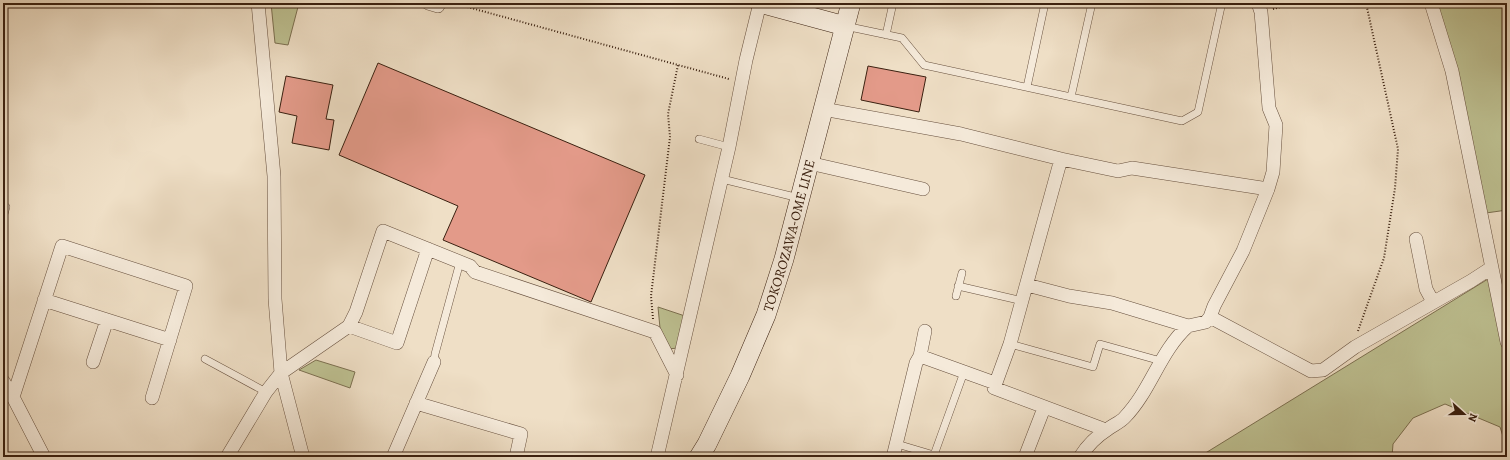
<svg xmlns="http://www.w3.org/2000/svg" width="1510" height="460" viewBox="0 0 1510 460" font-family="Alegreya,serif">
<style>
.green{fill:#bec192;stroke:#7c7051}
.building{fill:#e39a89;stroke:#3a2010}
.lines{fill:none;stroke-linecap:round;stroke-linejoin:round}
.lane-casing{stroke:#67503e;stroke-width:8}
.street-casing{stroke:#67503e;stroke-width:14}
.secondary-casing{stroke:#3a2010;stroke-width:20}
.path{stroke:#3a2010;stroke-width:2;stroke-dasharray:1 2;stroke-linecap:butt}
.lane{stroke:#f5eada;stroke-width:7}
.street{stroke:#f5eada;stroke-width:13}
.secondary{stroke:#f5eada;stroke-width:19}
.labels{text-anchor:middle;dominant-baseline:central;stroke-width:3;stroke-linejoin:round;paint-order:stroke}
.street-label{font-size:14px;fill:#3a2010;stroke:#f5eada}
</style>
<rect width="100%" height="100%" fill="#efdfc6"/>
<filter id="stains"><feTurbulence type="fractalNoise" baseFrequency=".005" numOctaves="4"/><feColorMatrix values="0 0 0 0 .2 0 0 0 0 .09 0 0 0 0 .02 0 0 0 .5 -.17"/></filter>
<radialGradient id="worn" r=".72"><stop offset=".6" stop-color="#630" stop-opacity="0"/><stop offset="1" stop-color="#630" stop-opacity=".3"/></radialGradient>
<path class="green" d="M271,3H299L288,45L275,43Z
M1437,3H1507V210L1486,213Z
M1488,279L1507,368V449L1500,427L1445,404L1413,418L1393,444L1392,457H1199Z
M658,307L685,316L678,348L668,349L660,328Z
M316,360L355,372L350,388L299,370Z"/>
<path class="building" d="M378,63L645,175L591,302L443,240L458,206L339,155Z
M868,66L926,77L919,112L861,100Z
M286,76L333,85L326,119L334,120L329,150L292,143L297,116L279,112Z"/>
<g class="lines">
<g class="lane-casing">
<path id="lane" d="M845,26L902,38L924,65L1182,121L1198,112L1221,7L1218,3
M886,35L893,3
M1027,87L1045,3
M1071,97L1092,3
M699,139L729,147
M722,179L799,198
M3,218L6,207
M958,286L1023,301
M956,296L962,273
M1010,344L1093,367L1100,344L1161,361
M205,359L266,392
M434,362L435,354L460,262
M897,444L934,455L964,372"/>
</g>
<g class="street-casing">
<path id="street" d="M258,3L274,176L275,299L281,373L303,457
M428,3L438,6
M1431,3L1452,71L1507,342
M823,109L961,134L1061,159L1118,171L1132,168L1268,189
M1061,159L1010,344L994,388L1106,430
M809,163L923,189
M1416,239L1426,289L1433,302
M1027,285L1069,296L1112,303L1188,326L1206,322L1210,317L1214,306L1243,251L1268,189L1273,172L1276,125L1269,108L1261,12L1258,3
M44,300L170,340
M1210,317L1311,371L1323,370L1355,347L1471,281L1491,268
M349,326L397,343L428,249
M920,356L995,383
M93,362L107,320
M3,381L13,397L44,457
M13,397L62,246L186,286L152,398
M416,403L521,434L516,457
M227,457L266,392L281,373L349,326L356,312L383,231L470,266L475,272L655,332L677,375
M393,457L434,362
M657,457L729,147L746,60L760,3
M893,457L916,363L920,356L925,331
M1025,457L1044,408
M1080,457C1087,446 1097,436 1108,429C1113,425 1121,422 1125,417C1151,390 1160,351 1188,326"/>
</g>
<g class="secondary-casing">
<g id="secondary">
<path d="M760,3L845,26"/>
<path id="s1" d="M699,457L707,444L740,376L766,315L784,259L851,3"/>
</g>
</g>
<path class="path" d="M453,3L729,79
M1273,9L1295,3
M653,319L651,296L670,137L668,114L678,65
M1358,331L1384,258L1395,188L1398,149L1366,3"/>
<use href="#lane" class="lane"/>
<use href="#street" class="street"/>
<use href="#secondary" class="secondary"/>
</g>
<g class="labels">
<g class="street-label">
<text stroke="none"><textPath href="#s1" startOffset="240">TOKOROZAWA-OME LINE</textPath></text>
</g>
</g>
<rect width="1510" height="460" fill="none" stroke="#efdfc6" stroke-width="16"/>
<rect x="4" y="4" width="1502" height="452" fill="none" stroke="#3a2010" stroke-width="2"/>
<rect x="8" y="8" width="1494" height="444" fill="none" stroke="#3a2010"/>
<g transform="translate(1464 414) rotate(111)" stroke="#f5eada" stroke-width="3" paint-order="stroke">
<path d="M0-3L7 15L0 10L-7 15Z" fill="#3a2010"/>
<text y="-6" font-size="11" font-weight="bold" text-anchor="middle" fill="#3a2010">N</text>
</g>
<rect width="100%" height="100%" filter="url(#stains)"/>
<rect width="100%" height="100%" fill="url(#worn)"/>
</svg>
